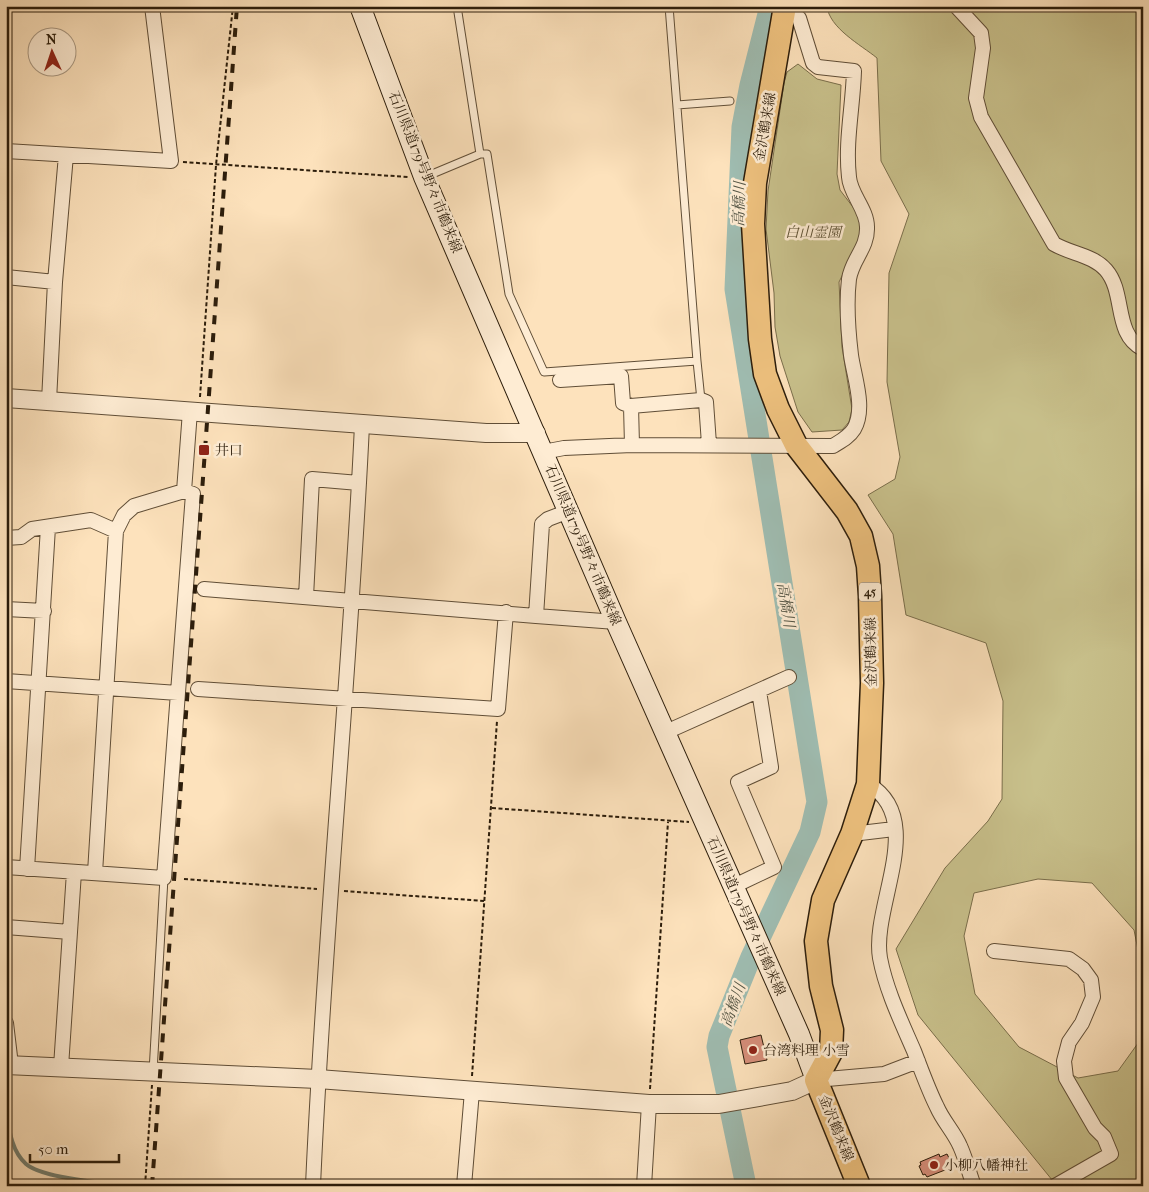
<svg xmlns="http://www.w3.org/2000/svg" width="1149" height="1192" viewBox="0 0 1149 1192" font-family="'IM FELL French Canon','Noto Serif JP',serif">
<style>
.green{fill:#c8c08b;stroke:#7a6e4b}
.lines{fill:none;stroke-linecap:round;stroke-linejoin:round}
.stream{stroke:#717d6f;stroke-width:4}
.river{stroke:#9fbdb2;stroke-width:21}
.building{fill:#d68e7a;stroke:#2c1d0b}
.service-casing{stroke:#604e37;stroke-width:9}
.minor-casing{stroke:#604e37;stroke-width:16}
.tertiary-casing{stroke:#604e37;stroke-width:20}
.secondary-casing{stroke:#2c1d0b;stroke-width:22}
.primary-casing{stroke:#2c1d0b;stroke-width:25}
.path{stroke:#2c1d0b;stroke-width:2;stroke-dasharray:4 2.5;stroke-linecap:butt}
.service{stroke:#feecd3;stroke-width:7}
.minor{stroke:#feecd3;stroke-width:14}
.tertiary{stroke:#feecd3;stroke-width:18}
.secondary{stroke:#feecd3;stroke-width:20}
.primary{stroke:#eec17e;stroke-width:22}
.rail{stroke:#2c1d0b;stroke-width:4;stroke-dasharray:9 9;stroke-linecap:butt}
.poi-dot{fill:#8f2418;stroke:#feecd3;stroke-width:2}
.labels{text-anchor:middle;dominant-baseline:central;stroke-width:5;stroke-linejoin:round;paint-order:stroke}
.shield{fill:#feecd3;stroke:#6b5b47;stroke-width:1}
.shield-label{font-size:12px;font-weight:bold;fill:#2c1d0b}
.street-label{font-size:14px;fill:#2c1d0b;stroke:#feecd3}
.park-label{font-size:14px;font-style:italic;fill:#5b4e31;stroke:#feecd3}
.poi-label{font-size:14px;fill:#2c1d0b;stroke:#feecd3;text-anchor:start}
.water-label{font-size:15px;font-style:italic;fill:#545545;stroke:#feecd3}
</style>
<rect width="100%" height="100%" fill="#fde2bc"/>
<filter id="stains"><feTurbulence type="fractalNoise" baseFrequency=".004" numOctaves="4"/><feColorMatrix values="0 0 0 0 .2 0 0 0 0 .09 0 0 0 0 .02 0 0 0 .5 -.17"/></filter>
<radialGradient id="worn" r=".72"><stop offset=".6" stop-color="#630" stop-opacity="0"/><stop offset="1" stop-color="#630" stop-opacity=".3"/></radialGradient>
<path class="green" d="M827,6H1143V975L1134,930L1092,883L1038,879L974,893L964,936L975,994L1019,1047L1078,1078L1118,1071L1141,1039L1143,1016V1186H1057L918,1015L896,949L945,868L988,821L1002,799L1003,701L986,643L906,615L893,534L868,495L895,479L900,457L887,382L889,273L909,214L881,161L877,58C861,45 829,28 827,6Z
M798,64L817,79L841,85L837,174L840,190L859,215L862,226L859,242L839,282L842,347L852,409L849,422L842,430L812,432L798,412L780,356L775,327L774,293L766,229L768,191L784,83L787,72Z"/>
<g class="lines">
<path class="stream" d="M6,1110C9,1128 11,1151 26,1164C43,1179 112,1184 136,1186"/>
<path class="river" d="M746,1186L717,1047L719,1036L751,957L810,832L817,802L735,289L742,127L750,85L770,6"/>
</g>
<path class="building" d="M761,1035L767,1060L745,1064L740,1040Z
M939,1154L940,1157L947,1154L952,1164L944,1167L945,1170L927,1177L925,1174L923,1175L919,1166L921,1165L920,1162Z"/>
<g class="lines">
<g class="service-casing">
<path id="service" d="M669,6L697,361
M677,105L730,101
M480,154H487L509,294L544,372L697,361L701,400
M425,177L480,154L457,6
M153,1072L164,878"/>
</g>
<g class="minor-casing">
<path id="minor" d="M956,6L981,33L983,48L976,98L981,117L1054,244C1071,254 1093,255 1106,270C1126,293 1113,334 1143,349
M6,151L171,161L152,6
M6,277L55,282
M560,380L621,376L623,403L631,406
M49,401L55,282L66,155
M632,445L631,406L701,400L706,402L709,444
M543,452L564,448L632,445L833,446C841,441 849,437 854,429C866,408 854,377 851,355C848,330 846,304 849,279C852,259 868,248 867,227C867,209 850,194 849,177C845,142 853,106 854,71L818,67L813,63L799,18L785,10
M569,511L548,519L542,524L536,616L616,622
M6,538L21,537L32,529L91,520L116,531
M204,589L536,616
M306,597L312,479L359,483
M6,609L44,611
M6,681L178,693
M198,689L498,709L506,612
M666,732L789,677
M868,784C928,819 871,906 880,958C886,990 901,1021 914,1051C921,1069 928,1089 937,1107C943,1121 954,1132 960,1146C966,1159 969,1173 974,1186
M852,834L894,829
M6,867L164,878L193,494L184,491L190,411
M27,869L48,527
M95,873L116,531L124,515L134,506L184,491
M734,886L774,867L738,782L771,767L759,691
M6,927L70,932
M994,951L1069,959L1083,969L1091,980L1093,997L1082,1023L1069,1042L1064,1061L1066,1078L1095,1128L1104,1137L1111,1154L1055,1186
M6,1023L11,1065
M61,1067L74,872
M816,1080L884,1074L918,1061
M313,1186C324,932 350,679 362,425
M464,1186L472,1091
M644,1186L649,1104"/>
</g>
<g class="tertiary-casing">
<path id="tertiary" d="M6,398L486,433H536
M6,1065L318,1079L649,1104H719L792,1091L816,1080"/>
</g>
<g class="secondary-casing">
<path id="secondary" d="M360,6L424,177L616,622L799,1034L816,1080"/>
</g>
<g class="primary-casing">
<path id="primary" d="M785,6L755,183L753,224L760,339L765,374L778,409L796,445L847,511L861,536L868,566L870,596L872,683L868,784L852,834L823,900L816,941L821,986L832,1030L831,1052L816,1080L859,1186"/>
</g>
<path class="path" d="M183,162L408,177
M200,397L216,165L233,6
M492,808L689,822
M184,879L317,889
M344,891L484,901
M472,1076L497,721
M650,1089L668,822
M145,1186L152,1085"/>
<use href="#service" class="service"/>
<use href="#minor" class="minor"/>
<use href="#tertiary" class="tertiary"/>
<use href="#secondary" class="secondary"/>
<use href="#primary" class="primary"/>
<path class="rail" d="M152,1186L237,6"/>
</g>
<g class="poi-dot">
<rect x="198" y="444" width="12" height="12" rx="2.5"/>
<circle cx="753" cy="1050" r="5"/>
<circle cx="934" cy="1165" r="5"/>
</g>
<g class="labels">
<rect class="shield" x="859" y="582.5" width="22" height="19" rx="4"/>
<g class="shield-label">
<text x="870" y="592">45</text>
</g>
<g class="street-label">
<text transform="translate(765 127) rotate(-80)">金沢鶴来線</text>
<text transform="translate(425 172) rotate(68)">石川県道179号野々市鶴来線</text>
<text transform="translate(583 545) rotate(67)">石川県道179号野々市鶴来線</text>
<text transform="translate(871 652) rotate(-91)">金沢鶴来線</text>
<text transform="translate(746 916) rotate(66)">石川県道179号野々市鶴来線</text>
<text transform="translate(836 1128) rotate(68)">金沢鶴来線</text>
</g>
<g class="park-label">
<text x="813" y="232">白山霊園</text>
</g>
<g class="poi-label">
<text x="215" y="450">井口</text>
<text x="763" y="1050">台湾料理 小雪</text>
<text x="944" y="1165">小柳八幡神社</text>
</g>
<g class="water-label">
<text transform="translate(739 204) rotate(-88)">高橋川</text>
<text transform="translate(786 605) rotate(81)">高橋川</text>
<text transform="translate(733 1005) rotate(-70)">高橋川</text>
</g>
</g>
<rect width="1149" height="1192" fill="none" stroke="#fde2bc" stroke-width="25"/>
<rect x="8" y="8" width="1134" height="1177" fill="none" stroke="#2c1d0b" stroke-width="2.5"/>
<rect x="12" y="12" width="1124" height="1167" fill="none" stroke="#2c1d0b"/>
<g transform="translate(52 52) rotate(357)"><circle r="24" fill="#feecd3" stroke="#aa9983"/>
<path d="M0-4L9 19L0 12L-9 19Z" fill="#8f2418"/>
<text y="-8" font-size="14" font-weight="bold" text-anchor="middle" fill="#2c1d0b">N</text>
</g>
<path d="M30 1154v8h89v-8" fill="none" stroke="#2c1d0b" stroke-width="2.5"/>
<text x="38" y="1154" font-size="15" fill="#2c1d0b" stroke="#feecd3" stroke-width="4" paint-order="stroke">50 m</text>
<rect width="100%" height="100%" filter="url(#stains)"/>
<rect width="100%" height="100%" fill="url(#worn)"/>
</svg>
